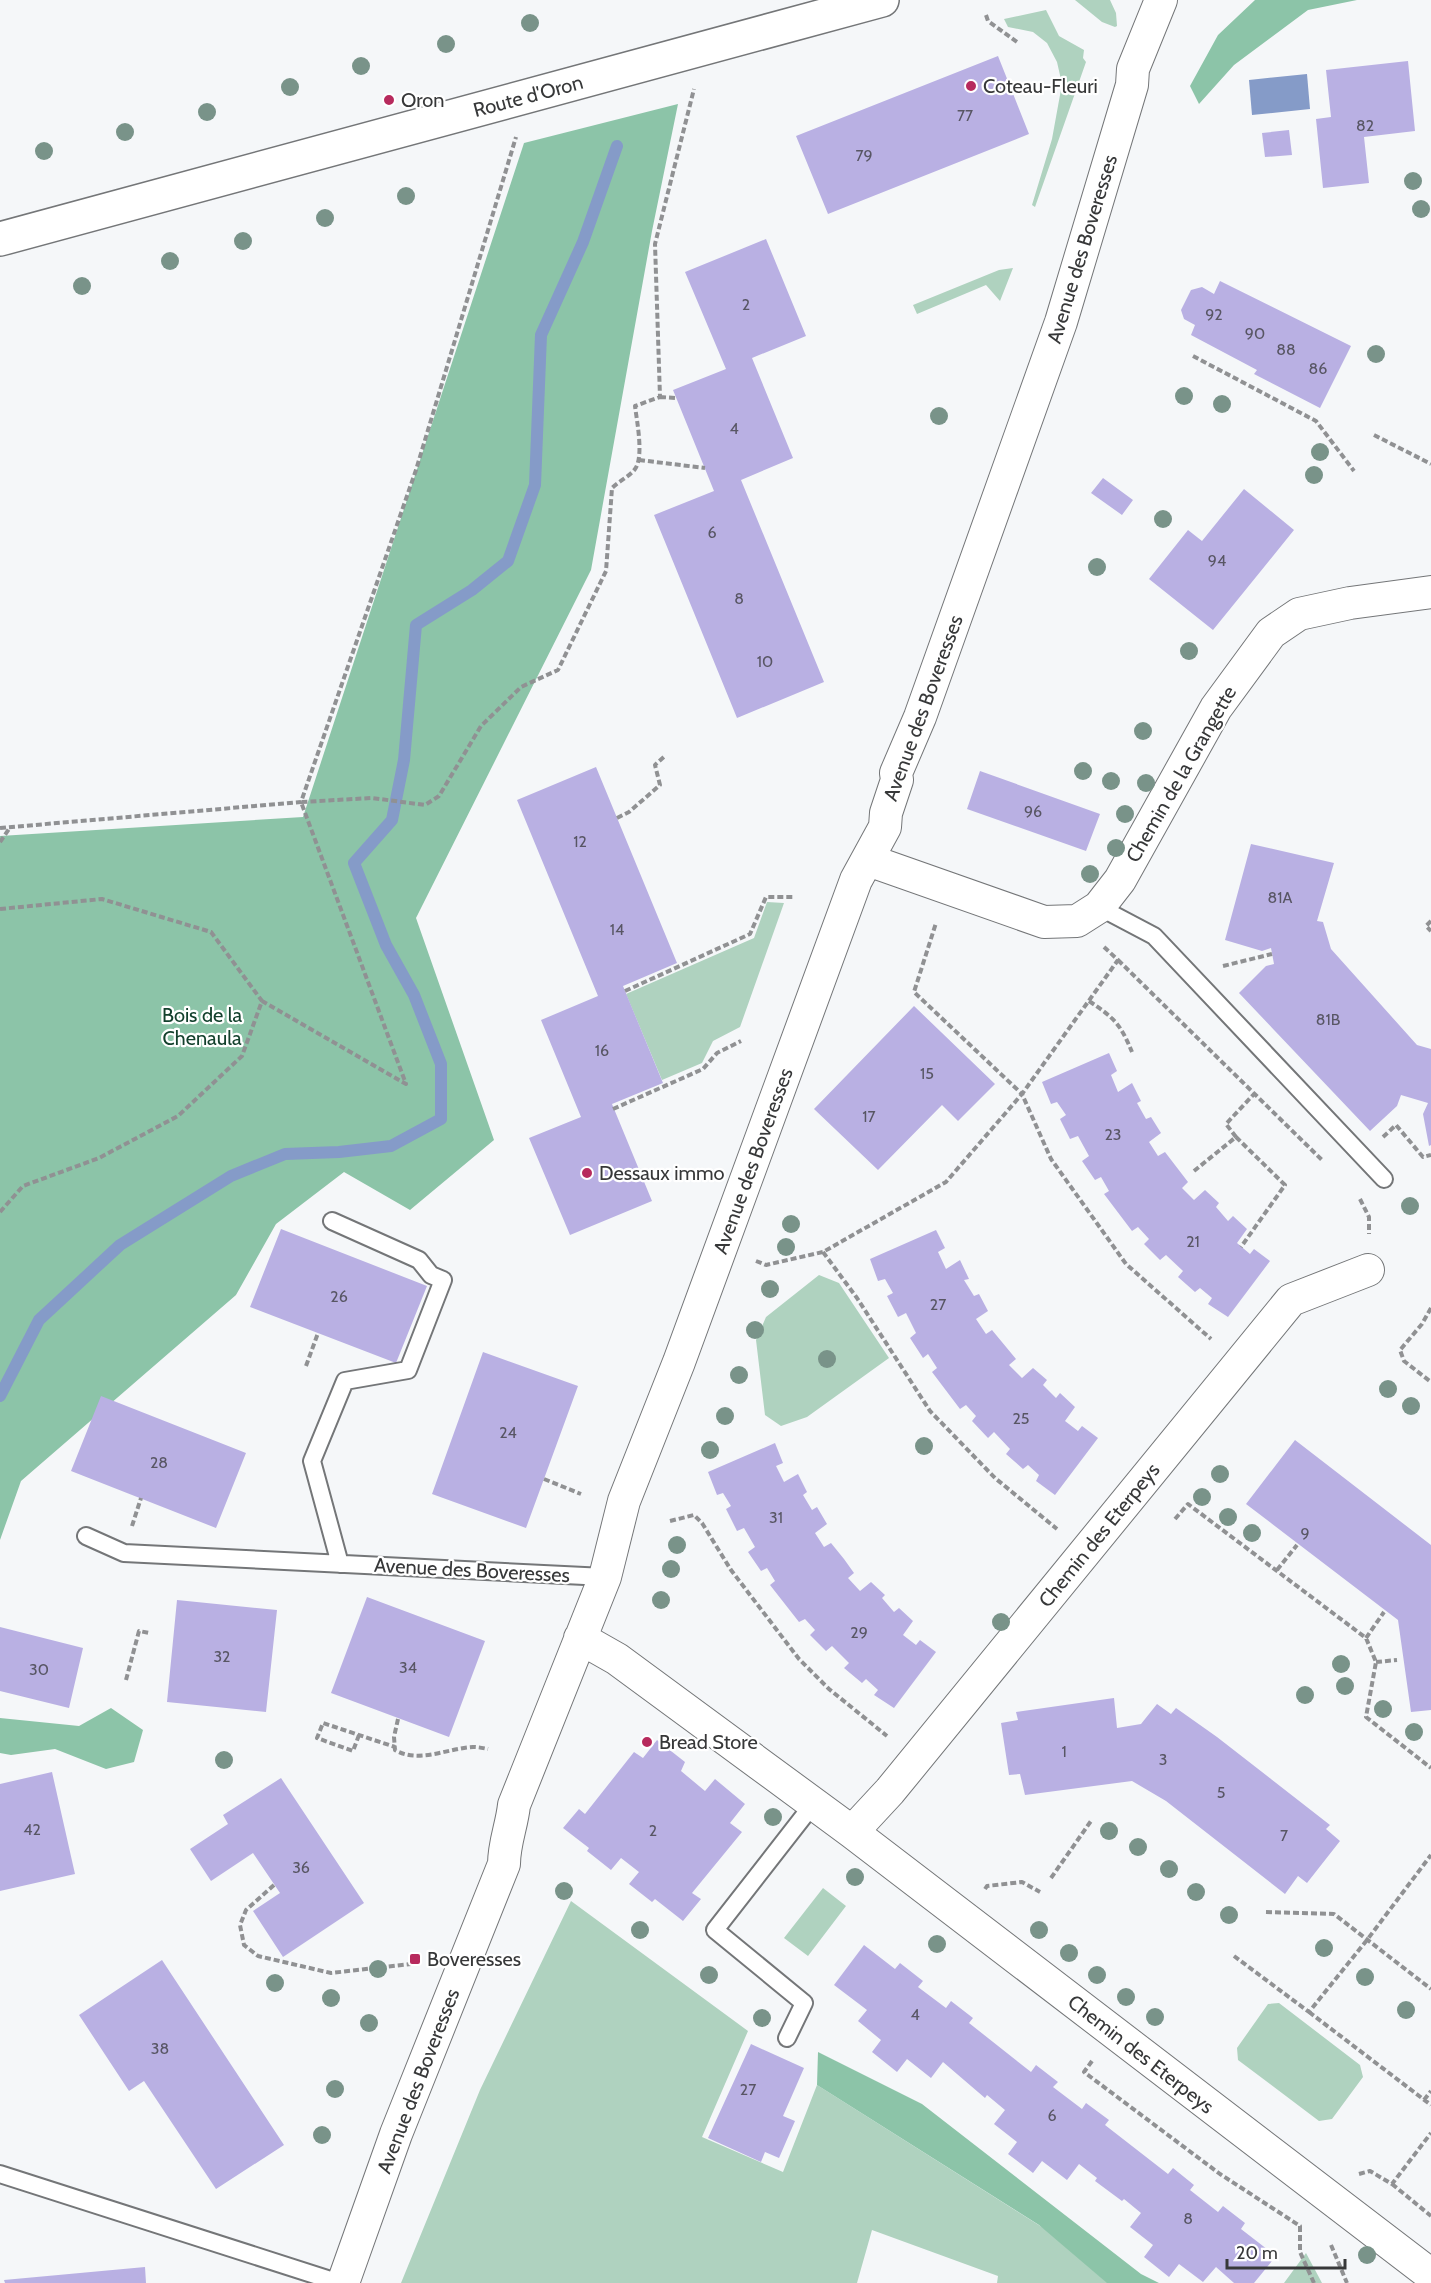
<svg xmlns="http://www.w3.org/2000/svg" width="1431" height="2283" viewBox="0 0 1431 2283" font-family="Cabin,sans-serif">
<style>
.green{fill:#afd2bf}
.forest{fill:#8cc4a8}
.water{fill:#859bc8}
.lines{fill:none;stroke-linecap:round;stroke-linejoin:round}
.stream{stroke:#859bc8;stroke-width:12}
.building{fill:#b9b0e3}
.lane-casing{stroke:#747678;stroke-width:20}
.street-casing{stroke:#747678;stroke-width:34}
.secondary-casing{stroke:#747678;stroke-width:36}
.path{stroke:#909193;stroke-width:4;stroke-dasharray:6 3;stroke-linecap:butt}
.lane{stroke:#fff;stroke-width:16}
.street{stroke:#fff;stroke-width:32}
.secondary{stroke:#fff;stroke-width:33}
.tree{fill:#799389}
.poi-dot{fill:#b72a5d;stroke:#fff;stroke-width:2}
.labels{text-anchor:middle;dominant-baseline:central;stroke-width:4.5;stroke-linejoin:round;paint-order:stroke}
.number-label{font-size:16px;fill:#585664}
.poi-label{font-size:20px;fill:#373839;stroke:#fff;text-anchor:start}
.street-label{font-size:20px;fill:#373839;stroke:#fff}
.park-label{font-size:20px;fill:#13412d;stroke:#fff}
</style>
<rect width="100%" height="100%" fill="#f5f7f9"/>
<path class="green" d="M1075,0H1110L1116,13L1117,26L1115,27L1102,22Z
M1046,10L1059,36L1084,50L1083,58L1086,62L1035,207L1032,205L1052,139L1062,84L1057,62L1047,43L1033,32L1008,27L1004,19Z
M1013,268L1000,301L986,285L917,314L913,305L999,270Z
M767,902L784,903L740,1027L713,1041L702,1063L662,1080L626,994L754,938Z
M819,1275L839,1283L889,1358L807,1417L781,1426L765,1415L756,1340L766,1317Z
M823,1888L846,1906L808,1956L784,1938Z
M571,1901L748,2031L702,2137L783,2172L817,2085L1045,2229L1108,2283H997L998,2276L872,2230L857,2283H401L480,2090Z
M1279,2003L1360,2065L1363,2077L1332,2119L1319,2121L1238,2060L1237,2048L1268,2004Z
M1306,2253L1322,2283H1284Z"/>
<path class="forest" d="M1255,0H1357L1308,10L1234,65L1199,104L1190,86L1218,35Z
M678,104L652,231L591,570L416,918L494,1140L410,1210L344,1172L276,1224L236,1295L21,1481L0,1540V836L303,817L524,143Z
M111,1708L143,1730L134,1762L106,1769L55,1749L11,1755L0,1753V1718L79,1726Z
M818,2052L922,2104L1141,2274L1159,2283H1107L1039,2225L817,2085Z"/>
<path class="water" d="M1307,74L1310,109L1252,115L1249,80Z"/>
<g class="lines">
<path class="stream" d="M0,1396L39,1320L120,1245L231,1176L285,1154L339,1152L391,1146L441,1119V1064L414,995L386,945L354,863L392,820L404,760L416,625L472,590L508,561L535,485L541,335L583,242L617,146"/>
</g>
<path class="building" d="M998,56L1029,134L828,214L796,136Z
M1408,61L1415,131L1364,137L1369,183L1323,188L1316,119L1331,117L1326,70Z
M1289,130L1292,155L1265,157L1262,133Z
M766,239L806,336L752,358L793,458L741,480L824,682L737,718L654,515L714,491L673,390L726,369L685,272Z
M1220,281L1351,346L1320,408L1254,374L1257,370L1191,335L1195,325L1184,319L1181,310L1191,290L1202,287L1214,294Z
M1103,478L1133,500L1122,515L1091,493Z
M1244,489L1294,530L1213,630L1149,579L1188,530L1202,541Z
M596,767L677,963L623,986L663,1083L612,1104L652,1201L570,1235L529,1138L581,1117L541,1020L598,996L517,800Z
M980,771L1100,814L1086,851L967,809Z
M1251,844L1334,863L1317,921L1323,922L1331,949L1417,1045L1431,1049V1145L1429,1146L1423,1114L1428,1103L1401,1095L1397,1106L1370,1131L1239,993L1266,966L1274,964L1271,948L1262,951L1225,940Z
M914,1006L995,1084L958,1121L942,1105L878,1170L814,1109Z
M1109,1053L1117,1071L1111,1075L1118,1092L1132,1083L1141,1101L1137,1103L1146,1119L1151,1117L1161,1133L1149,1142L1158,1156L1165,1152L1188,1182L1182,1188L1194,1200L1205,1190L1219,1203L1216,1207L1228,1221L1233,1216L1247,1229L1237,1243L1250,1254L1254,1249L1270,1261L1228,1317L1208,1304L1212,1298L1200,1288L1195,1292L1178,1277L1183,1271L1166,1255L1160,1260L1144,1244L1149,1239L1138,1227L1132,1231L1104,1194L1109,1191L1101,1177L1095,1180L1082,1161L1089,1156L1078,1136L1070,1139L1060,1119L1066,1115L1057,1102L1051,1104L1042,1082Z
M281,1229L427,1286L396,1363L250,1307Z
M936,1230L945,1248L938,1252L946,1269L960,1260L969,1279L964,1280L974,1296L979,1294L988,1311L976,1319L986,1334L992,1330L1016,1359L1009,1365L1022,1378L1033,1368L1047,1380L1043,1385L1056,1398L1060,1393L1075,1407L1065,1421L1078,1431L1082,1426L1098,1438L1055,1495L1036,1481L1039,1475L1028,1465L1023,1469L1006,1454L1010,1449L994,1432L988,1438L972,1421L976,1416L966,1405L960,1409L932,1372L937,1368L928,1354L923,1358L910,1338L916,1333L906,1313L898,1317L887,1296L893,1293L885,1279L878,1281L870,1259Z
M483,1352L578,1386L526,1528L432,1494Z
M101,1396L246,1453L216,1528L71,1471Z
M1295,1440L1431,1545V1710L1411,1712L1398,1620L1246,1504Z
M775,1443L783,1463L776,1466L784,1482L798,1474L807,1492L803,1495L812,1510L817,1507L827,1524L815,1533L824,1547L831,1543L844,1559L854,1573L848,1578L860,1591L871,1582L885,1595L882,1598L894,1612L899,1608L913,1621L903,1635L916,1645L920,1640L936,1652L894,1708L874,1695L878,1690L866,1679L862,1683L844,1668L849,1663L832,1646L826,1651L810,1635L815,1630L805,1619L799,1622L770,1585L775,1581L767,1568L761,1571L748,1552L755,1547L744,1528L737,1531L726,1509L731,1506L723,1493L717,1495L708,1472Z
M367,1597L485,1641L449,1737L331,1693Z
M177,1600L277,1610L266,1712L167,1702Z
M0,1627L83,1648L69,1708L0,1691Z
M1114,1698L1117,1728L1141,1724L1157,1704L1171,1714L1176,1708L1217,1737L1330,1825L1326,1829L1340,1841L1307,1883L1298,1876L1285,1894L1166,1801L1132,1781L1025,1795L1020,1774L1009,1775L1001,1723L1018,1720L1016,1712Z
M657,1740L685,1762L681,1771L705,1791L715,1779L745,1804L730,1823L742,1832L692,1893L701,1899L683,1921L655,1899L652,1902L629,1884L639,1872L621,1858L611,1870L587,1851L589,1848L563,1828L579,1809L585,1814L634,1752L643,1758Z
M52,1772L75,1874L0,1891V1784Z
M281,1778L364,1903L283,1957L253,1911L280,1893L253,1853L211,1881L190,1849L228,1824L223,1815Z
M864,1945L895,1969L900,1963L923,1981L918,1987L946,2008L951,2001L973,2018L969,2023L1031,2072L1036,2065L1058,2082L1053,2087L1082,2109L1086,2103L1109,2120L1105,2125L1168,2174L1173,2168L1194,2185L1190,2190L1218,2212L1223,2206L1245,2223L1241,2229L1276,2256L1254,2283H1234L1216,2267L1203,2282L1179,2264L1169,2277L1144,2257L1153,2245L1130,2227L1141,2213L1124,2199L1122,2201L1095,2181L1097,2178L1079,2164L1067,2180L1042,2161L1033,2173L1008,2154L1017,2142L994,2124L1005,2110L987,2095L985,2098L943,2062L931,2078L907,2059L897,2072L872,2052L881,2040L858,2021L867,2010L834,1985Z
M162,1960L284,2145L216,2189L144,2081L129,2091L79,2015Z
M751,2044L804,2068L783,2116L795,2121L779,2158L765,2152L761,2162L708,2138Z
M145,2267L146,2283H5L4,2280Z"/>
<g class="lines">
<g class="lane-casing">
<path id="lane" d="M1099,907L1154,936L1384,1179
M332,1221L419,1260L431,1275L443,1280L408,1370L345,1381L312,1461L340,1564
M86,1536L124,1553L605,1577
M787,2038L804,2003L715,1930L814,1803
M0,2174L340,2283"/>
</g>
<g class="street-casing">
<path id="street" d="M868,860L1044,922L1077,921L1099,907L1120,880L1216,708L1271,633L1299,614L1350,603L1431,592
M580,1638L617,1659L852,1832L1431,2275
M852,1832L890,1791L1291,1300L1368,1270
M343,2283L396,2134L504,1864C504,1843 512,1825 514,1805L605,1577L624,1501L679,1362L856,880L885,827L886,813L897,780L896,773L920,717L1061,322L1132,85L1133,69L1161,0"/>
</g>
<g class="secondary-casing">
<path id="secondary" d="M0,239L882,0"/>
</g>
<path class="path" d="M986,15L988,21L1017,42
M1193,356L1316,421L1354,471
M660,397L676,398
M1374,435L1431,464
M639,460L705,468
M617,818L629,812L660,785L655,765L666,755
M0,828L301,802L416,470L516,137
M0,842L9,829
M0,909L102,899L211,932L262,1001
M1431,921L1426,926L1431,931
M1104,947L1118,960L1022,1094L1051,1159L1126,1264L1211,1339
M1118,960L1323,1161
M1223,966L1272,954
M625,991L750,934L766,897H793
M1089,1001C1114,1018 1120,1023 1132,1052
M613,1109L703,1069L717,1053L741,1041
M1236,1137L1226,1124L1254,1094
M1383,1137L1396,1125L1423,1157L1431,1155
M1194,1171L1236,1137L1285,1185L1241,1247
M1360,1199L1369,1217V1234
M0,1212L23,1186L99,1158L178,1116L242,1056L262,1001L406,1084L301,802L372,798L425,805L439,796L481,726L521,687L558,670L606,571L612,488C619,481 630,476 635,469C644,457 637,422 635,406L660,397L655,244L694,89
M823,1252L857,1298L930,1411L995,1478L1057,1529
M756,1261L766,1265L823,1252L946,1182L1022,1094L914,992L936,923
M1431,1308L1422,1324L1400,1350L1404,1361L1431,1382
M306,1366L318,1333
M544,1479L581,1494
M1175,1519L1188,1504L1366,1638L1376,1662L1366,1717L1431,1768
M670,1521L694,1515L702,1523L731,1570L799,1659L829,1689L887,1736
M132,1526L141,1498
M1277,1570L1297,1545
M1366,1638L1384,1612
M1376,1662L1397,1660
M126,1680L139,1631L149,1633
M398,1719L394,1737L395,1750C419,1764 448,1748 473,1747C478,1747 483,1748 488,1749
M359,1735L353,1751L317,1738L323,1723L395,1747
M1051,1878L1091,1821
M274,1885L246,1910L240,1925L244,1945L258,1956L331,1973L411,1964
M985,1889L987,1886L1022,1882L1040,1892
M1266,1912L1334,1914L1431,1989
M1234,1956L1309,2012L1367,1940L1431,1855
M1309,2012L1431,2105
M1092,2061L1084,2072L1220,2174L1300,2226V2252L1314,2283
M1424,2100L1431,2091
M1359,2174L1370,2171L1392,2184L1431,2133
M1392,2184L1431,2216
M1331,2245L1347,2283"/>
<use href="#lane" class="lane"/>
<use href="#street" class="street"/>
<use href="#secondary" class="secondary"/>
</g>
<g class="tree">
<circle cx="530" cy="23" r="9"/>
<circle cx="446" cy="44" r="9"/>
<circle cx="361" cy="66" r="9"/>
<circle cx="290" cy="87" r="9"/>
<circle cx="207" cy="112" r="9"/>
<circle cx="125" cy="132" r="9"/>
<circle cx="44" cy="151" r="9"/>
<circle cx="1413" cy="181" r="9"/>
<circle cx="406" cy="196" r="9"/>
<circle cx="1421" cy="209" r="9"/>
<circle cx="325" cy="218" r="9"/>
<circle cx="243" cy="241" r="9"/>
<circle cx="170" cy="261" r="9"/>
<circle cx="82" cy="286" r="9"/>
<circle cx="1376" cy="354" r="9"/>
<circle cx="1184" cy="396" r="9"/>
<circle cx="1222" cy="404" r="9"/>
<circle cx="939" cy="416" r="9"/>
<circle cx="1320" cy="452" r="9"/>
<circle cx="1314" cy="475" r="9"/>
<circle cx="1163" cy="519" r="9"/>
<circle cx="1097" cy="567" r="9"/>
<circle cx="1189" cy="651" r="9"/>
<circle cx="1143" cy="731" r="9"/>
<circle cx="1083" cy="771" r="9"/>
<circle cx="1111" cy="781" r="9"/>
<circle cx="1146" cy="783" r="9"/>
<circle cx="1125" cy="814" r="9"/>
<circle cx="1116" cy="848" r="9"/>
<circle cx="1090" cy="874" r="9"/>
<circle cx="1410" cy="1206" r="9"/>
<circle cx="791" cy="1224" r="9"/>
<circle cx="786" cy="1247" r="9"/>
<circle cx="770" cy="1289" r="9"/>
<circle cx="755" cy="1330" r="9"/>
<circle cx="827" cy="1359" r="9"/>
<circle cx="739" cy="1375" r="9"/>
<circle cx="1388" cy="1389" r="9"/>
<circle cx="1411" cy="1406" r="9"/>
<circle cx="725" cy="1416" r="9"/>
<circle cx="924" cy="1446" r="9"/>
<circle cx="710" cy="1450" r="9"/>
<circle cx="1220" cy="1474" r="9"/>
<circle cx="1202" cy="1497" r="9"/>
<circle cx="1228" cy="1517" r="9"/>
<circle cx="1252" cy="1533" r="9"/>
<circle cx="677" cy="1545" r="9"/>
<circle cx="671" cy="1569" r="9"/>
<circle cx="661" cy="1600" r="9"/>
<circle cx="1001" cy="1622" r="9"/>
<circle cx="1341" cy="1664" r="9"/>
<circle cx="1345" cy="1686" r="9"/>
<circle cx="1305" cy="1695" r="9"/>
<circle cx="1383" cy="1709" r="9"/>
<circle cx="1414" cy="1732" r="9"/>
<circle cx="224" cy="1760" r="9"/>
<circle cx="773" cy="1817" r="9"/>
<circle cx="1109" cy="1831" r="9"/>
<circle cx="1138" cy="1847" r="9"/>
<circle cx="1169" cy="1869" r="9"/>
<circle cx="855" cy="1877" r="9"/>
<circle cx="564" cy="1891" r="9"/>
<circle cx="1196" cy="1892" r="9"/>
<circle cx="1229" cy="1915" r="9"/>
<circle cx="640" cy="1930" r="9"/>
<circle cx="1039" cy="1930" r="9"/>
<circle cx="937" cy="1944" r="9"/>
<circle cx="1324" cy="1948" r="9"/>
<circle cx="1069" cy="1953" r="9"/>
<circle cx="378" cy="1969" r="9"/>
<circle cx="709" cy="1975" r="9"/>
<circle cx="1097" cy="1975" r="9"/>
<circle cx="1365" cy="1977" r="9"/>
<circle cx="275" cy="1983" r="9"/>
<circle cx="1126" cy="1997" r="9"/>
<circle cx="331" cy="1998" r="9"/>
<circle cx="1406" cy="2010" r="9"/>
<circle cx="1155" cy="2017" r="9"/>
<circle cx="762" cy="2018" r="9"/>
<circle cx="369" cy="2023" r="9"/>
<circle cx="335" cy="2089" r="9"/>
<circle cx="322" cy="2135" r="9"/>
<circle cx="1367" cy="2255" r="9"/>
</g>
<g class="poi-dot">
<circle cx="971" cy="86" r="6"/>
<circle cx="389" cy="100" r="6"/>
<circle cx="587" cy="1173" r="6"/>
<circle cx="647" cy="1742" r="6"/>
<rect x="409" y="1953" width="12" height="12" rx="3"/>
</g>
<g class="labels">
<g class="number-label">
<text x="965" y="115">77</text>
<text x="1365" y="125">82</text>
<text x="864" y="155">79</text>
<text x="746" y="304">2</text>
<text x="1214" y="314">92</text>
<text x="1255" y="333">90</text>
<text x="1286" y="349">88</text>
<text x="1318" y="368">86</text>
<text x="734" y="428">4</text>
<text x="712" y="532">6</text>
<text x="1217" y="560">94</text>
<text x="739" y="598">8</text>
<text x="765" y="661">10</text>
<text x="1033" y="811">96</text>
<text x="580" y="841">12</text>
<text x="1280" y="897">81A</text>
<text x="617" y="929">14</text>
<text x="1328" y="1019">81B</text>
<text x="602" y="1050">16</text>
<text x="927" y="1073">15</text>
<text x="869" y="1116">17</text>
<text x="1113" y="1134">23</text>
<text x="1193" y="1241">21</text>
<text x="339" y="1296">26</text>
<text x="938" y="1304">27</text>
<text x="1021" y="1418">25</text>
<text x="508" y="1432">24</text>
<text x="159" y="1462">28</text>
<text x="776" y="1517">31</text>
<text x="1305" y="1533">9</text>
<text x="859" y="1632">29</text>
<text x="222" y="1656">32</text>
<text x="408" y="1667">34</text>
<text x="39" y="1669">30</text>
<text x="1064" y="1751">1</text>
<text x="1163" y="1759">3</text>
<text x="1221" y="1792">5</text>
<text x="32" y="1829">42</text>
<text x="653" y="1830">2</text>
<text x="1284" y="1835">7</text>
<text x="301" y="1867">36</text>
<text x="915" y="2014">4</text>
<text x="160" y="2048">38</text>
<text x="748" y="2089">27</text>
<text x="1052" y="2115">6</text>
<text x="1188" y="2218">8</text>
</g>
<g class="poi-label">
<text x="983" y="86">Coteau-Fleuri</text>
<text x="401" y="100">Oron</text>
<text x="599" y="1173">Dessaux immo</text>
<text x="659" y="1742">Bread Store</text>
<text x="427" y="1959">Boveresses</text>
</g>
<g class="street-label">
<text transform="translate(528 96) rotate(-15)">Route d'Oron</text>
<text transform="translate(1082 249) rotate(-73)">Avenue des Boveresses</text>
<text transform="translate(923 708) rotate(-70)">Avenue des Boveresses</text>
<text transform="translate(1181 774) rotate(-60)">Chemin de la Grangette</text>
<text transform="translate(753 1161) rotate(-70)">Avenue des Boveresses</text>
<text transform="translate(1099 1535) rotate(-51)">Chemin des Eterpeys</text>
<text transform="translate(472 1570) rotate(3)">Avenue des Boveresses</text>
<text transform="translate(1141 2054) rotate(38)">Chemin des Eterpeys</text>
<text transform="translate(418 2081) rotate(-69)">Avenue des Boveresses</text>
</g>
<g class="park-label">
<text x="202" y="1015">Bois de la<tspan x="202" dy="23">Chenaula</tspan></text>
</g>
</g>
<path d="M1227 2259v9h118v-9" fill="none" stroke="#373839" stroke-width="3"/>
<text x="1236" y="2259" font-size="18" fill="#373839" stroke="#ffffff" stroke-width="4.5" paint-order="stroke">20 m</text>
</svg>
